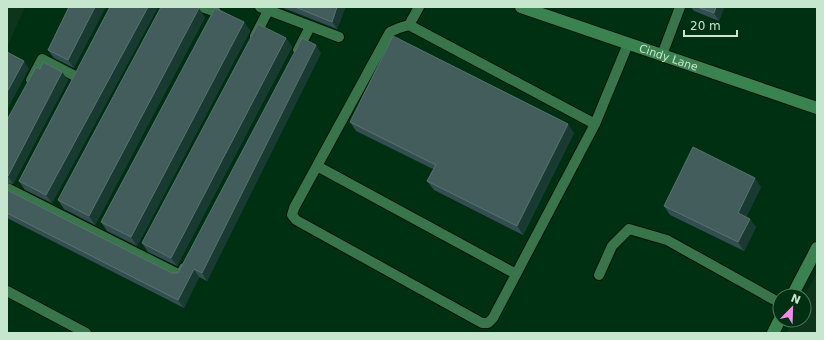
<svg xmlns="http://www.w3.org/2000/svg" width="824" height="340" viewBox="0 0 824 340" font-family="'DejaVu Sans',sans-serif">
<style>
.built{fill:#0e341b}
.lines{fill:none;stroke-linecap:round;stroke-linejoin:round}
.lane-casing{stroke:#021407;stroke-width:12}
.secondary-casing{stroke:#021407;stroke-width:14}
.lane{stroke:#38754a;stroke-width:10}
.secondary{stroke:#3a8250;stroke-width:12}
.wall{fill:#334d50}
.shaded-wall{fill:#183a31}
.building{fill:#435d5d;stroke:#58726f}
.labels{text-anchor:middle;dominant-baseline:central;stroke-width:3;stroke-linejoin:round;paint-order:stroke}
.street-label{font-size:11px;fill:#c7e6ce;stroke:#003012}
</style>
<rect width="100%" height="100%" fill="#003012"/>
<path class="built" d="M7,7H25L7,47Z
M817,272V333H786L793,320H804V298Z"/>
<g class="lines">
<g class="lane-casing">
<path id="lane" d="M202,7L216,12
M260,7L339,37
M419,7L409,25L399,28L390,32L294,208L292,215L296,220L482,323H488L493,318L595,124L628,44
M409,25L595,124
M255,36L269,9
M298,50L310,27
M662,55L680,7
M31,80L42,59L77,77
M317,166L516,274
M7,188L180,275L184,268
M599,275L612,246L629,229L667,240L780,303
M7,291L86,333"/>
</g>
<g class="secondary-casing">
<g id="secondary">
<path id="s1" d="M521,7L817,108"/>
<path d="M792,296L817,248"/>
<path d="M773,333L780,319"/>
</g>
</g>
<use href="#lane" class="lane"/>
<use href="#secondary" class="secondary"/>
</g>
<path class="wall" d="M69,7L74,68L54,58L48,50Z
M110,7H158L52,203L25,190L19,181Z
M281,7H344L345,8L337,29Z
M691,7H724L719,21L694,11Z
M205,17L95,225L64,209L58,200Z
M244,22L250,31L137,246L107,231L101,222Z
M286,38L292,47L177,266L148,252L142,243Z
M321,53L207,281L199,277L184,308L7,218V190L172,273H178Z
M40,69L62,72L68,80L13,184L7,183V120Z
M350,122L574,133L523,235L434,190L427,181L433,169L356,131Z
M761,187L746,217L756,227L744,251L670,215L664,206Z"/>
<path class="shaded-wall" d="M95,7H106L74,68L68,60Z
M148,7H158L52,203L46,195Z
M337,7H344L345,8L337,29L332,22Z
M716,7H724L719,21L714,13Z
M199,8L205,17L95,225L89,216Z
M244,22L250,31L137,246L131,237Z
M286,38L292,47L177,266L171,258Z
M316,45L321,53L207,281L202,273Z
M24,61L29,69L7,110V92Z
M62,72L68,80L13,184L8,176Z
M568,124L574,133L523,235L517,226Z
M755,178L761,187L744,222L738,213Z
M750,219L756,227L744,251L738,242Z
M194,269L199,277L184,308L178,300Z"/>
<path class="building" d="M69,7H95L68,60L48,50Z
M110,7H148L46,195L19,181Z
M161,7H197L199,8L89,216L58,200Z
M295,7H337L332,22Z
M697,7H716L714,13Z
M215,8L244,22L131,237L101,222Z
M258,24L286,38L171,258L142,243Z
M393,36L568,124L517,226L427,181L436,165L350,122Z
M302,38L316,45L202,273L194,269L178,300L7,213V190L172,273H178Z
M7,52L24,61L7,92Z
M43,62L62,72L8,176H7V120L36,67L40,69Z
M693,147L755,178L738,213L750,219L738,242L664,206Z"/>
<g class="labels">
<g class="street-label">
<text stroke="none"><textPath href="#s1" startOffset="156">Cindy Lane</textPath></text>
</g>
</g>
<rect width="824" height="340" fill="none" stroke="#c7e6ce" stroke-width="16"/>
<g transform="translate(792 308) rotate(23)"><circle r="19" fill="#003012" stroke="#50795d"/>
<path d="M0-3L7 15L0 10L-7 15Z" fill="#f888eb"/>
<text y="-6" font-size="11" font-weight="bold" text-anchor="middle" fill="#c7e6ce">N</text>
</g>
<path d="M684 30v6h53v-6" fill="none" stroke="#c7e6ce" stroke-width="2"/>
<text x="690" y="30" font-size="12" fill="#c7e6ce" stroke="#003012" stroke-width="3" paint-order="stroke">20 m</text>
</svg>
